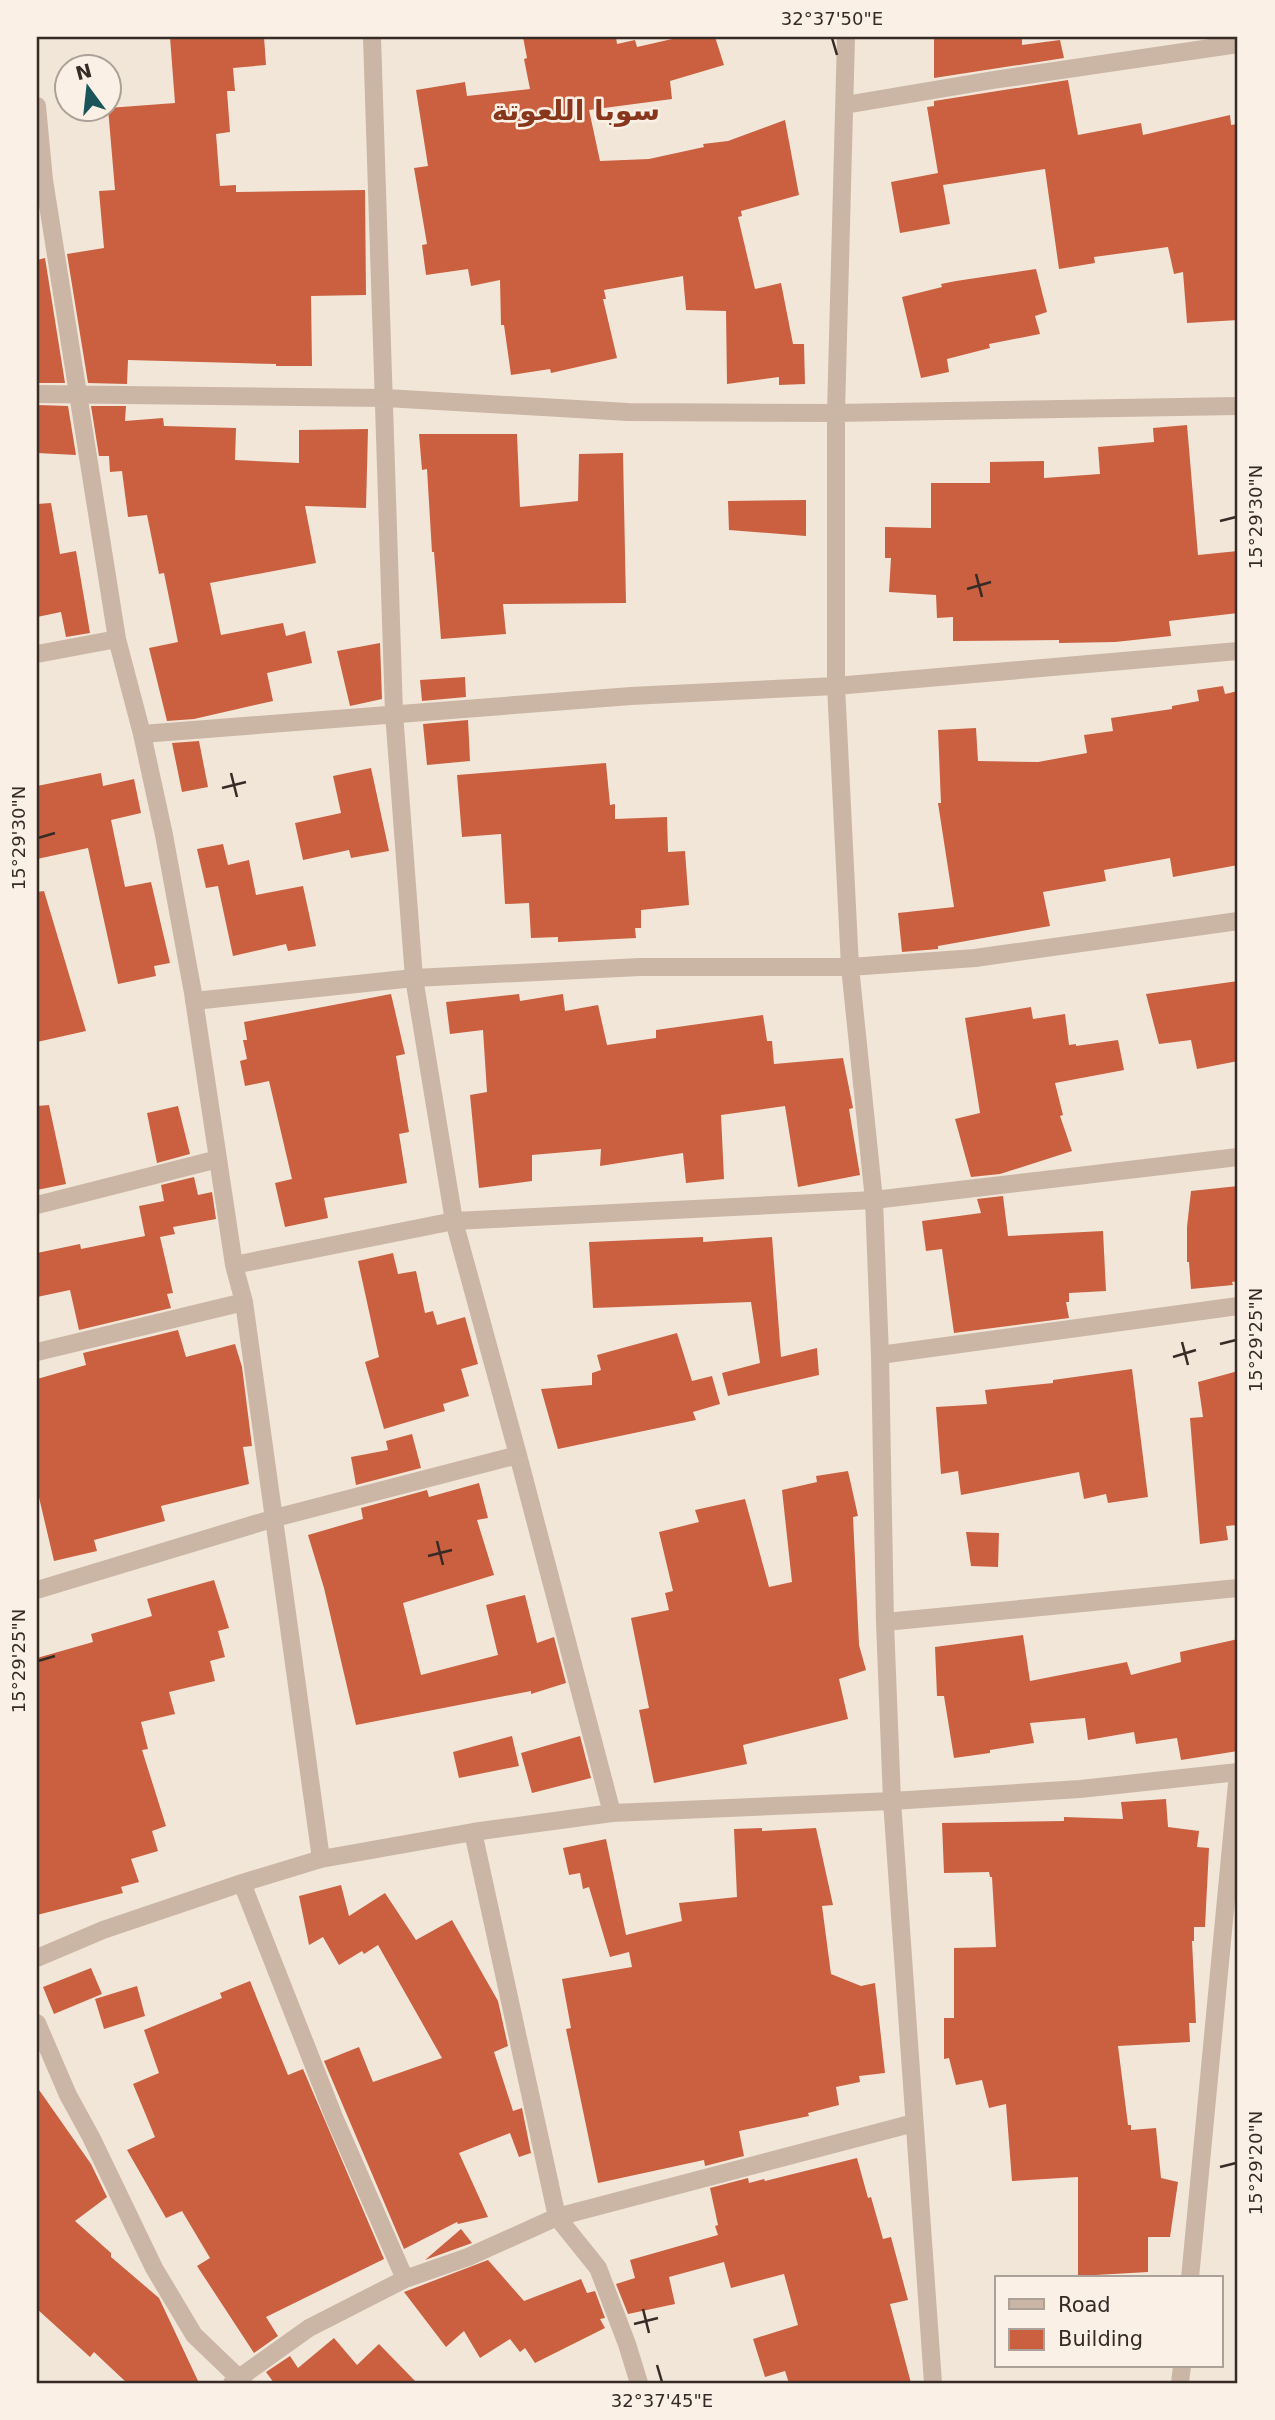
<svg xmlns="http://www.w3.org/2000/svg" width="1275" height="2420" viewBox="0 0 1275 2420" font-family="'DejaVu Sans',Cairo,sans-serif">
<style>
.building{fill:#ca603f}
.lines{fill:none;stroke-linecap:round;stroke-linejoin:round}
.street{stroke:#cbb6a5;stroke-width:18}
.ticks{fill:none;stroke:#362b26;stroke-width:2.5}
.labels{text-anchor:middle;dominant-baseline:central;stroke-width:5;stroke-linejoin:round;paint-order:stroke}
.district-label{font-size:28px;font-weight:bold;fill:#88361c;stroke:#faf0e5}
.neatline{fill:none;stroke:#362b26;stroke-width:2.5}
.ticks-label{font-size:18px;text-anchor:middle;fill:#362b26}
</style>
<rect width="100%" height="100%" fill="#f2e6d9"/>
<path class="building" d="M170,37H264L266,65L233,68L235,91H227L230,132L216,134L220,186L236,185V192L365,190L366,295L311,296L312,366H276V364L128,360L127,384L88,383L67,254L104,248L99,191L115,190L108,108L175,103Z
M523,37H616L617,44L635,40L637,47L681,37H715L724,65L670,81L672,99L589,110L600,161L649,159L704,147L703,144L728,141L785,120L799,195L741,211L742,216L738,217L755,289L781,283L793,344H804L805,384L779,385V377L727,384L726,311L686,310L683,276L604,290L606,299H603L617,358L551,373L550,369L511,375L504,325H501L500,280L471,286L468,269L426,275L422,245L427,244L414,168L428,166L416,90L465,82L467,96L530,89L524,59L527,58Z
M934,37H1022V45L1060,40L1064,58L934,78Z
M1068,80L1078,135L1141,123L1143,135L1230,115L1231,125L1238,124V320L1187,323L1183,272L1174,274L1168,247L1094,257L1095,263L1059,269L1045,169L943,185L950,224L900,233L891,182L938,173L927,107L934,106V101Z
M45,258L65,383H37V260Z
M1036,269L1047,312L1035,316L1040,334L989,344L990,348L947,359L949,372L921,378L902,297L942,287L941,284L956,281Z
M37,405L68,406L76,455L37,453Z
M91,406H126L125,421L163,418L164,426L236,428L235,460L299,463V430L368,429L366,508L305,506L316,563L210,583L221,635L283,623L286,636L305,631L312,663L267,673L273,701L194,719L167,721L149,648L178,642L164,573L159,574L147,515L128,517L122,471L110,472L109,456H99Z
M1187,425L1198,555L1238,551V613L1169,621L1171,636L1115,642L1059,643V640L953,641V617L937,618L936,595L889,592L891,558H885V527L931,528V483H990V462L1044,461V478L1100,474L1098,447L1154,442L1153,428Z
M419,434H517L520,507L578,501L579,454L623,453L626,603L503,604L506,634L441,639L434,552H432L427,469L422,470Z
M806,500V536L729,530L728,501Z
M51,503L60,554L76,551L90,633L66,637L61,612L37,617V504Z
M380,643L382,699L350,706L337,651Z
M465,677L466,697L422,701L420,680Z
M1223,686L1225,694L1238,691V865L1173,877L1170,858L1104,870L1106,881L1043,892L1050,926L938,946V949L902,952L898,913L954,907L938,803H941L938,730L976,728L978,761L1038,762L1087,753L1084,735L1113,731L1111,718L1172,709V706L1199,701L1197,690Z
M468,720L470,761L427,765L423,724Z
M199,741L208,787L182,792L172,743Z
M606,763L610,805L615,804V819L667,817L668,852L685,851L689,905L641,910V928H635L636,938L558,942V937L531,938L529,903L505,904L501,834L462,837L457,775Z
M371,768L389,851L351,858L349,850L303,860L295,823L341,813L333,776Z
M101,773L103,786L134,779L141,813L111,820L125,887L151,882L170,963L154,966L156,976L118,984L88,848L37,859V786Z
M223,844L228,865L249,860L256,895L303,886L316,946L288,951L286,944L233,956L218,886L206,888L197,849Z
M44,891L86,1031L37,1042V892Z
M1238,981V1061L1197,1069L1191,1040L1159,1044L1146,994Z
M391,994L405,1054L396,1056L409,1132L399,1134L407,1183L324,1198L328,1218L285,1227L275,1183L292,1179L269,1081L245,1086L240,1061L247,1059L243,1040H247L244,1022Z
M519,994L520,1001L563,994L565,1011L598,1005L607,1045L656,1038V1030L763,1015L767,1041H772L774,1064L843,1058L853,1108L849,1109L860,1175L798,1187L785,1106L721,1115L724,1179L686,1183L683,1153L600,1166L601,1149L532,1155V1181L479,1188L470,1095L487,1092L483,1030L450,1034L446,1002Z
M1031,1007L1033,1019L1065,1014L1069,1045L1076,1044V1046L1118,1040L1124,1070L1055,1083L1063,1115L1060,1116L1072,1151L1000,1174L971,1177L955,1119L980,1113L965,1018Z
M49,1105L66,1184L37,1190V1106Z
M178,1106L190,1154L157,1163L147,1113Z
M194,1177L198,1195L212,1192L216,1219L173,1227L175,1234L160,1237L173,1293L167,1294L171,1308L79,1330L70,1290L37,1297V1253L80,1244L81,1249L145,1236L139,1206L164,1201L161,1185Z
M1238,1186V1281L1232,1282L1233,1285L1191,1289L1189,1262H1187V1227L1191,1191Z
M1003,1196L1008,1236L1103,1231L1106,1291L1069,1293V1302H1066L1069,1318L954,1333L942,1249L926,1251L922,1221L981,1213L977,1199Z
M703,1237V1242L772,1237L781,1357L817,1348L819,1375L728,1396L722,1373L760,1363L751,1302L593,1308L589,1242Z
M393,1253L398,1274L416,1271L425,1313L433,1311L437,1325L465,1317L478,1364L461,1369L469,1396L443,1404L445,1411L384,1429L365,1362L379,1357L358,1261Z
M178,1330L186,1357L235,1344L242,1367L252,1446L243,1447L249,1484L161,1506L165,1521L94,1540L97,1551L54,1561L37,1489V1379L86,1365L83,1353Z
M677,1333L692,1381L712,1376L720,1404L693,1412L696,1420L558,1449L541,1389L592,1385V1373L601,1370L597,1355Z
M1132,1369L1148,1497L1108,1503L1106,1494L1084,1499L1079,1472L961,1495L958,1471L941,1474L936,1407L987,1404L985,1390L1053,1383V1380Z
M1238,1371V1525L1226,1526L1228,1540L1200,1544L1190,1418L1203,1417L1198,1382Z
M412,1434L421,1468L356,1485L351,1457L388,1450L386,1441Z
M848,1471L858,1516L853,1517L859,1645L866,1670L839,1679L848,1719L743,1745L747,1764L654,1783L639,1710L649,1708L631,1618L669,1610L665,1593L673,1591L659,1532L699,1522L695,1510L745,1499L769,1587L792,1582L782,1490L817,1482L816,1476Z
M479,1483L488,1518L477,1520L494,1575L403,1603L421,1675L498,1655L486,1605L525,1595L537,1643L554,1637L566,1683L531,1694V1691L356,1725L324,1588L308,1535L363,1519L361,1508L427,1490L429,1497Z
M966,1532L999,1533L998,1567L971,1566Z
M214,1580L229,1628L218,1631L225,1657L210,1661L215,1681L169,1692L175,1714L141,1722L148,1749L142,1750L166,1826L152,1831L158,1851L131,1859L139,1882L121,1887L123,1893L37,1915V1658L93,1642L91,1634L152,1616L147,1599Z
M1023,1635L1030,1681L1127,1662L1131,1675L1181,1662L1180,1652L1238,1639V1751L1181,1760L1177,1738L1136,1744L1134,1732L1088,1740L1085,1718L1030,1723L1034,1743L990,1750V1753L954,1758L944,1696H937L935,1647Z
M512,1736L519,1766L459,1778L453,1752Z
M580,1736L591,1778L532,1793L521,1753Z
M1166,1799L1168,1827L1199,1831L1197,1847L1209,1848L1205,1927H1194V1941H1192L1196,2023H1189L1190,2042L1118,2046L1128,2125H1131V2130L1156,2128L1161,2178L1178,2182L1170,2237H1148V2272L1078,2276V2177L1012,2181L1006,2104L989,2108L982,2080L956,2085L949,2058L944,2059V2018H954V1948L996,1947L992,1877H990L989,1872L944,1873L942,1823L1064,1821V1817L1123,1819L1121,1802Z
M762,1828V1831L816,1828L833,1905L822,1906L831,1974L861,1986L875,1983L885,2073L859,2076L860,2082L836,2087L839,2105L808,2113L809,2116L739,2131L744,2156L705,2166L704,2160L598,2183L566,2029L571,2028L562,1979L632,1967L629,1952L610,1957L589,1887L583,1889L580,1873L569,1875L563,1848L606,1839L626,1935L682,1921L679,1903L737,1897L734,1829Z
M341,1885L349,1916L385,1893L416,1940L452,1920L498,2001L508,2046L494,2052L513,2111L522,2108L531,2153L519,2157L510,2133L459,2153L488,2217L458,2224L457,2222L404,2249L324,2061L359,2047L373,2082L442,2058L378,1945L364,1954L362,1951L339,1965L323,1937L309,1945L299,1896Z
M91,1968L102,1994L54,2014L43,1987Z
M250,1981L288,2075L303,2069L384,2259L266,2317L278,2336L254,2353L197,2266L210,2258L182,2211L166,2218L127,2150L155,2137L133,2084L159,2073L144,2030L222,1998L220,1993Z
M137,1986L145,2016L104,2029L95,1999Z
M37,2087L91,2164L107,2197L75,2221L111,2253V2257L159,2298L199,2383H127L94,2352L90,2357L37,2309Z
M857,2158L868,2198L871,2197L883,2239L891,2237L908,2300L890,2304L911,2383H789L785,2371L765,2377L753,2339L798,2325L784,2274L731,2288L724,2262L669,2277L675,2304L628,2314L616,2284L635,2278L630,2260L718,2235L715,2226L718,2225L710,2188L748,2178L749,2183L764,2179L765,2181Z
M461,2229L472,2243L425,2260Z
M488,2260L524,2301L581,2279L587,2293L595,2291L605,2318L600,2319L605,2328L535,2363L525,2348L520,2352L510,2339L480,2358L464,2331L446,2347L404,2292Z
M334,2338L357,2365L379,2344L417,2383H274L266,2372L290,2356L298,2368Z"/>
<g class="lines">
<path class="street" d="M372,37L394,713L414,978L454,1221L518,1455L612,1813
M846,37L836,413V686L850,967L874,1200L880,1355L885,1622L892,1801L933,2383
M845,105L993,80L1238,44
M37,106L44,180L117,639L142,734L164,835L193,993L234,1265L244,1302L321,1859
M37,394L386,398L628,412L836,413L1238,406
M37,654L117,639
M142,734L631,696L836,686L1238,651
M194,1001L414,978L640,967H850L975,958L1238,921
M37,1205L218,1159
M234,1265L454,1221L874,1200L1238,1157
M37,1352L244,1302
M880,1355L1238,1306
M37,1590L275,1518L518,1455
M885,1622L1238,1588
M473,1832L557,2217L598,2268L627,2344L639,2383
M242,1883L334,2117L405,2279
M37,1958L103,1930L242,1883L321,1859L473,1832L612,1813L892,1801L1080,1789L1238,1772
M37,2023L68,2095L91,2137L154,2268L194,2335L244,2383
M1190,2278L1238,1773
M232,2383L309,2328L405,2279L468,2257L557,2217L914,2123
M1180,2383L1182,2366"/>
</g>
<path class="ticks" d="M832,38L837,55M1220,521L1236,517M976,574L982,597M967,589L991,582M231,773L237,797M222,788L246,782M38,838L55,833M1182,1342L1188,1365M1220,1344L1236,1340M1173,1357L1196,1350M437,1541L443,1565M428,1556L452,1550M38,1661L55,1656M1220,2167L1236,2163M643,2309L649,2333M634,2324L658,2318M657,2365L662,2382"/>
<g class="labels">
<g class="district-label">
<text x="576" y="110">سوبا اللعوتة</text>
</g>
</g>
<rect width="1275" height="2420" fill="none" stroke="#faf0e5" stroke-width="77"/>
<rect x="995" y="2276" width="228" height="91" fill="#faf0e5" stroke="#aca199" stroke-width="2"/>
<rect x="1009" y="2299" width="35" height="10" fill="#cbb6a5" stroke="#aca199" stroke-width="2"/>
<text x="1058" y="2312" font-size="21" fill="#362b26">Road</text>
<rect x="1009" y="2329" width="35" height="21" fill="#ca603f" stroke="#aca199" stroke-width="2"/>
<text x="1058" y="2346" font-size="21" fill="#362b26">Building</text>
<g transform="translate(88 88) rotate(345)"><circle r="33" fill="#faf0e5" stroke="#aca199" stroke-width="2"/>
<path d="M0-5L12 26L0 18L-12 26Z" fill="#1a5559"/>
<text y="-10" font-size="19" font-weight="bold" text-anchor="middle" fill="#362b26">N</text>
</g>
<rect x="38" y="38" width="1198" height="2344" class="neatline"/>
<g class="ticks-label">
<text x="832" y="25">32°37'50"E</text>
<text transform="translate(1256 517) rotate(-90)" y="6">15°29'30"N</text>
<text transform="translate(19 838) rotate(-90)" y="6">15°29'30"N</text>
<text transform="translate(1256 1340) rotate(-90)" y="6">15°29'25"N</text>
<text transform="translate(19 1661) rotate(-90)" y="6">15°29'25"N</text>
<text transform="translate(1256 2163) rotate(-90)" y="6">15°29'20"N</text>
<text x="662" y="2407">32°37'45"E</text>
</g>
</svg>
